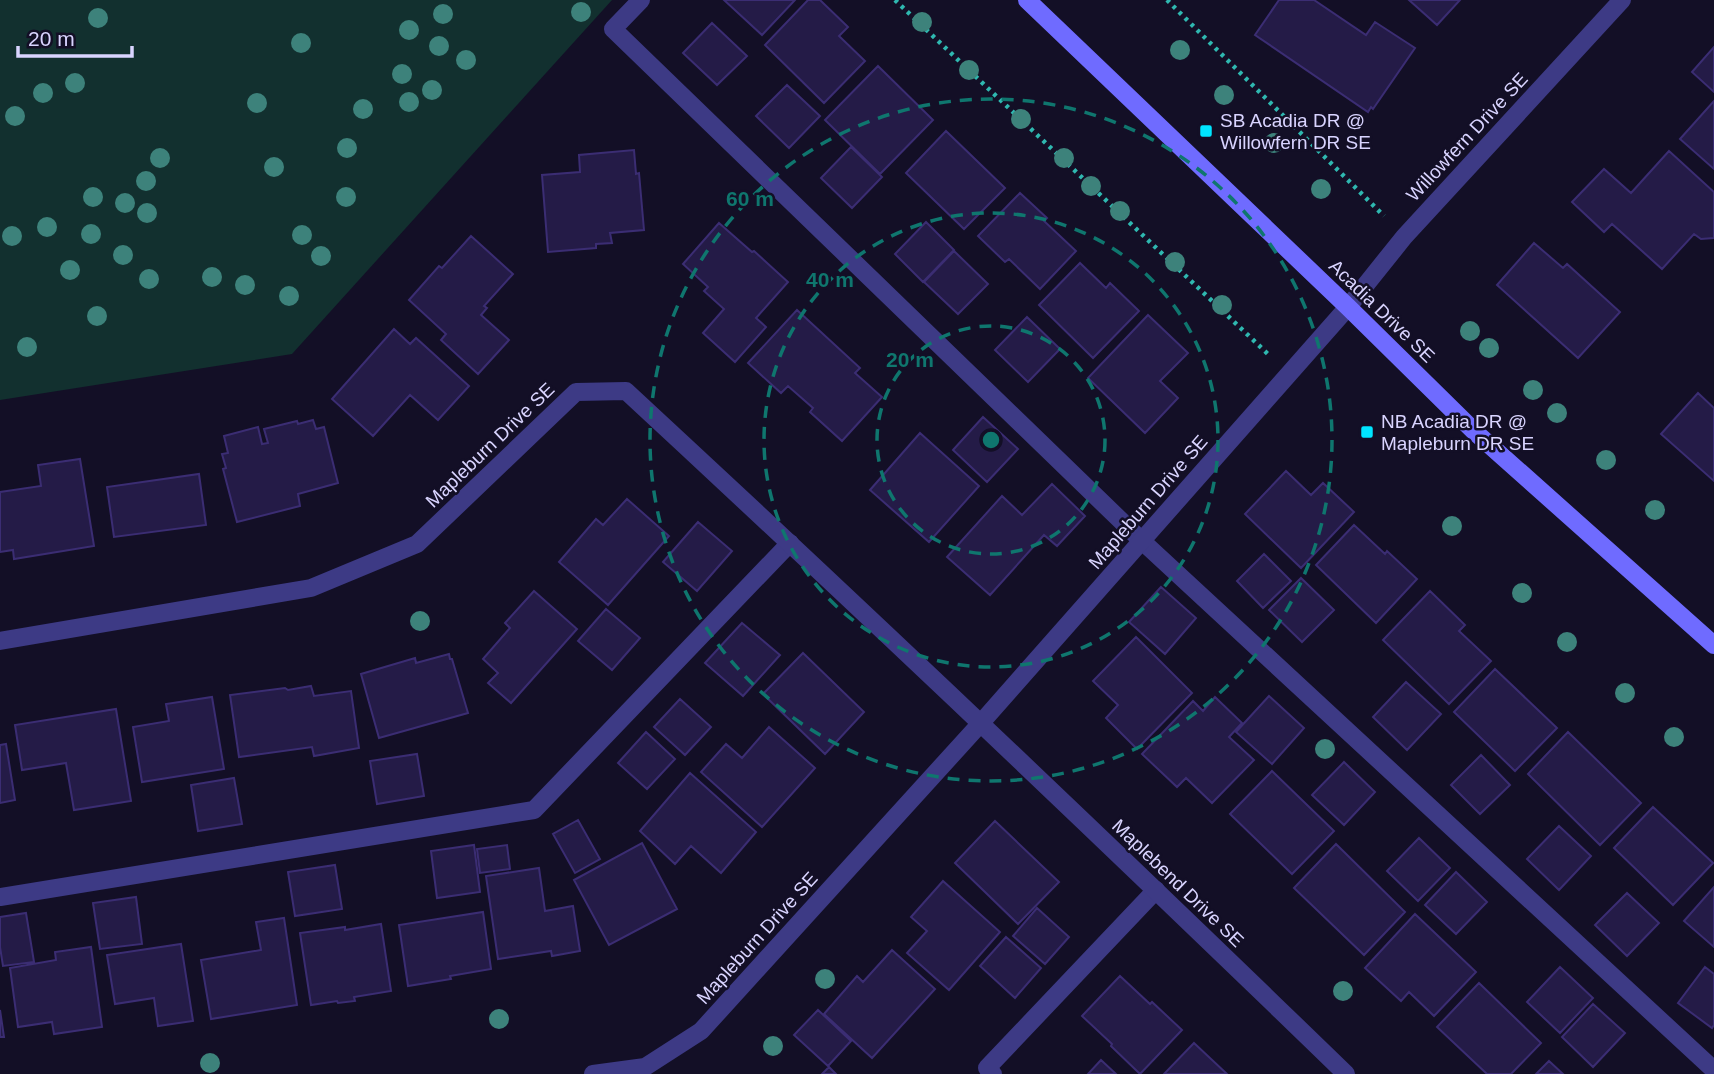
<svg xmlns="http://www.w3.org/2000/svg" width="1714" height="1074" viewBox="0 0 1714 1074" font-family="Helvetica,sans-serif">
<style>
.green{fill:#12302f}
.building{fill:#241b47;stroke:#3b2d73;stroke-width:2}
.lines{fill:none;stroke-linecap:round;stroke-linejoin:round}
.path{stroke:#2fb8b0;stroke-width:4.5;stroke-dasharray:3.5 5;stroke-linecap:butt}
.lane{stroke:#3d3a85;stroke-width:18}
.street{stroke:#3d3a85;stroke-width:18}
.secondary{stroke:#6f6bff;stroke-width:18}
.tree{fill:#3d827b}
.ring{fill:none;stroke:#0f766e;stroke-width:3.5;stroke-dasharray:12 9}
.poi-dot{fill:#00e5ff;stroke:#130f26;stroke-width:2.5}
.labels{text-anchor:middle;dominant-baseline:central;stroke-width:5;stroke-linejoin:round;paint-order:stroke}
.poi-label{font-size:19px;fill:#d9d4ff;stroke:#130f26;text-anchor:start}
.street-label{font-size:19px;fill:#d9d4ff;stroke:#130f26}
.centre{fill:#0f766e;stroke:#130f26;stroke-width:3.5}
.ring-label{font-size:21px;text-anchor:middle;font-weight:bold;fill:#0f766e;stroke:#130f26;stroke-width:5;stroke-linejoin:round;paint-order:stroke}
</style>
<rect width="100%" height="100%" fill="#130f26"/>
<path class="green" d="M0,0H612L292,354L0,400Z"/>
<path class="building" d="M724,0H795L762,35Z
M808,0H820L848,27L839,36L865,61L824,103L765,45Z
M1279,0H1314L1366,35L1375,22L1415,48L1373,109L1371,107L1368,112L1255,35Z
M1409,0H1460L1437,25Z
M712,23L747,56L717,85L683,53Z
M1714,47V92L1692,72Z
M878,66L933,120L880,174L825,120Z
M787,85L820,116L789,148L756,116Z
M1714,101V169L1680,139Z
M946,131L1005,188L964,229L906,173Z
M851,147L882,177L852,208L821,178Z
M634,150L636,174L639,173L644,230L610,233L612,243L596,244V248L548,252L542,175L580,172L579,155Z
M1669,151L1714,192V238L1701,239L1694,234L1662,269L1612,224L1604,232L1572,202L1604,169L1631,193Z
M1020,193L1047,218L1044,221L1076,251L1040,289L1009,259L1005,262L978,236Z
M926,222L954,250L923,282L895,254Z
M719,223L752,252L754,251L788,282L756,318L766,327L735,362L703,333L724,309L704,291L708,287L683,264Z
M471,236L513,274L484,306L487,308L481,315L509,340L478,374L441,340L446,334L409,300L439,266L442,268Z
M1534,243L1563,268L1567,264L1620,312L1578,358L1497,285Z
M954,251L988,284L958,314L924,282Z
M1080,263L1106,288L1110,283L1139,311L1093,358L1039,305Z
M797,310L860,368L855,373L882,397L842,441L810,412L813,408L788,386L781,393L748,363Z
M1148,315L1188,353L1160,381L1178,398L1145,433L1088,378Z
M1027,317L1060,349L1028,382L995,350Z
M394,329L410,344L416,338L469,386L438,420L410,395L373,436L332,399Z
M1698,393L1714,408V481L1661,434Z
M983,417L1018,449L987,482L953,450Z
M313,420L316,429L324,427L338,483L298,494L300,506L237,522L223,469L226,468L222,454L228,453L224,436L258,427L262,444L268,443L264,429L297,421L298,424Z
M920,433L979,486L929,542L870,490Z
M80,459L94,546L14,559L13,550L0,552V492L41,486L38,465Z
M1286,471L1311,495L1323,483L1354,512L1301,568L1245,514Z
M199,474L206,525L114,537L107,487Z
M1052,484L1085,516L1057,546L1044,535L990,595L947,557L1002,496L1022,515Z
M627,499L669,536L608,605L559,562L596,519L603,525Z
M698,522L732,551L697,591L663,562Z
M1354,525L1385,554L1387,551L1417,579L1376,623L1316,565Z
M1264,554L1291,581L1263,608L1237,581Z
M1301,578L1334,610L1302,642L1269,610Z
M1161,587L1196,618L1165,654L1129,622Z
M534,591L577,629L511,703L488,683L498,673L483,659L510,628L505,623Z
M1430,591L1465,625L1459,631L1491,661L1449,704L1383,640Z
M606,609L640,638L612,670L578,641Z
M742,623L780,655L743,696L705,663Z
M1136,637L1192,693L1137,749L1106,718L1118,705L1093,681Z
M803,653L864,712L825,754L763,694Z
M449,654L450,659H452L468,713L379,738L361,674L415,658L416,663Z
M1495,669L1557,728L1515,771L1454,712Z
M1406,682L1441,714L1407,750L1373,717Z
M311,686L314,696L351,691L359,748L314,756L312,747L239,757L230,695L285,688L288,690Z
M1269,696L1304,728L1272,764L1236,732Z
M212,697L224,769L142,782L133,727L169,721L166,704Z
M1215,697L1242,723L1229,737L1254,760L1212,803L1186,778L1177,787L1142,754L1193,701L1203,711Z
M680,699L711,727L685,755L654,727Z
M116,709L131,801L74,810L66,763L22,770L15,725Z
M769,727L815,768L762,827L701,772L726,744L742,758Z
M646,732L675,759L647,789L618,763Z
M1568,732L1641,803L1600,845L1528,774Z
M6,744L15,800L0,803V745Z
M417,754L424,796L377,804L370,761Z
M1481,755L1510,785L1480,814L1451,785Z
M1344,762L1375,792L1344,825L1312,795Z
M1272,771L1334,831L1292,874L1230,814Z
M690,773L756,832L721,873L691,846L675,864L640,831Z
M234,778L242,824L198,831L191,785Z
M1653,807L1713,863L1673,905L1614,848Z
M578,820L600,859L575,873L553,834Z
M995,821L1059,882L1018,924L955,863Z
M1559,826L1591,856L1559,890L1527,859Z
M1419,838L1450,868L1418,901L1387,871Z
M642,843L677,909L609,945L574,880Z
M1336,844L1405,912L1364,955L1294,888Z
M474,845L480,892L437,898L431,851Z
M507,845L510,869L480,873L477,849Z
M335,865L342,909L295,916L288,872Z
M539,868L545,911L573,906L580,951L552,956L551,951L498,959L486,876Z
M1456,872L1487,902L1456,934L1425,905Z
M943,881L1000,932L949,990L907,953L927,931L911,917Z
M1714,887V947L1684,921Z
M1627,893L1659,923L1627,956L1595,925Z
M136,897L142,944L100,949L93,903Z
M1037,908L1069,937L1045,964L1013,936Z
M483,912L491,969L450,976L451,979L408,986L399,925Z
M26,913L34,962L3,966L0,947V917Z
M1415,914L1476,972L1434,1016L1409,992L1401,1001L1365,968Z
M284,918L297,1005L211,1019L201,960L261,950L256,922Z
M381,924L391,991L354,997L355,1001L338,1003L337,1001L311,1005L300,933L345,927V930Z
M1006,937L1041,968L1015,998L980,966Z
M181,944L193,1021L158,1026L154,998L115,1004L107,955Z
M91,947L102,1027L54,1034L52,1022L18,1027L10,968L56,960L55,952Z
M892,950L935,989L872,1058L824,1014L857,976L863,982Z
M1560,967L1593,998L1560,1033L1527,1002Z
M1705,967L1714,974V1025L1712,1028L1678,1003Z
M1120,976L1150,1004L1152,1002L1182,1030L1140,1074L1111,1046L1112,1044L1082,1016Z
M1479,983L1541,1043L1511,1074H1487L1437,1027Z
M1593,1004L1625,1033L1593,1067L1562,1037Z
M0,1010L4,1037H0Z
M818,1010L851,1041L828,1066L794,1035Z
M1194,1043L1227,1074H1164Z
M1101,1060L1116,1074H1088Z
M1549,1061L1563,1074H1536Z
M829,1067L836,1074H822Z"/>
<g class="lines">
<path class="path" d="M895,0L1269,355
M1167,0L1384,216"/>
<path class="lane" d="M641,0L613,29L1142,541L1714,1070
M0,897L534,810L790,543
M993,1074L987,1068L1156,890"/>
<path class="street" d="M0,641L311,588L417,544L576,392L626,391C869,616 1109,844 1346,1074
M593,1074L645,1067L701,1031L980,724L1348,307L1404,237L1622,0"/>
<path class="secondary" d="M1027,0L1348,307L1475,432L1714,645"/>
</g>
<g class="tree">
<circle cx="581" cy="12" r="10"/>
<circle cx="443" cy="14" r="10"/>
<circle cx="98" cy="18" r="10"/>
<circle cx="922" cy="22" r="10"/>
<circle cx="409" cy="30" r="10"/>
<circle cx="301" cy="43" r="10"/>
<circle cx="439" cy="46" r="10"/>
<circle cx="1180" cy="50" r="10"/>
<circle cx="466" cy="60" r="10"/>
<circle cx="969" cy="70" r="10"/>
<circle cx="402" cy="74" r="10"/>
<circle cx="75" cy="83" r="10"/>
<circle cx="432" cy="90" r="10"/>
<circle cx="43" cy="93" r="10"/>
<circle cx="1224" cy="95" r="10"/>
<circle cx="409" cy="102" r="10"/>
<circle cx="257" cy="103" r="10"/>
<circle cx="363" cy="109" r="10"/>
<circle cx="15" cy="116" r="10"/>
<circle cx="1021" cy="119" r="10"/>
<circle cx="1274" cy="143" r="10"/>
<circle cx="347" cy="148" r="10"/>
<circle cx="160" cy="158" r="10"/>
<circle cx="1064" cy="158" r="10"/>
<circle cx="274" cy="167" r="10"/>
<circle cx="146" cy="181" r="10"/>
<circle cx="1091" cy="186" r="10"/>
<circle cx="1321" cy="189" r="10"/>
<circle cx="93" cy="197" r="10"/>
<circle cx="346" cy="197" r="10"/>
<circle cx="125" cy="203" r="10"/>
<circle cx="1120" cy="211" r="10"/>
<circle cx="147" cy="213" r="10"/>
<circle cx="47" cy="227" r="10"/>
<circle cx="91" cy="234" r="10"/>
<circle cx="302" cy="235" r="10"/>
<circle cx="12" cy="236" r="10"/>
<circle cx="123" cy="255" r="10"/>
<circle cx="321" cy="256" r="10"/>
<circle cx="1175" cy="262" r="10"/>
<circle cx="70" cy="270" r="10"/>
<circle cx="212" cy="277" r="10"/>
<circle cx="149" cy="279" r="10"/>
<circle cx="245" cy="285" r="10"/>
<circle cx="289" cy="296" r="10"/>
<circle cx="1222" cy="305" r="10"/>
<circle cx="97" cy="316" r="10"/>
<circle cx="1470" cy="331" r="10"/>
<circle cx="27" cy="347" r="10"/>
<circle cx="1489" cy="348" r="10"/>
<circle cx="1533" cy="390" r="10"/>
<circle cx="1557" cy="413" r="10"/>
<circle cx="1606" cy="460" r="10"/>
<circle cx="1655" cy="510" r="10"/>
<circle cx="1452" cy="526" r="10"/>
<circle cx="1522" cy="593" r="10"/>
<circle cx="420" cy="621" r="10"/>
<circle cx="1567" cy="642" r="10"/>
<circle cx="1625" cy="693" r="10"/>
<circle cx="1674" cy="737" r="10"/>
<circle cx="1325" cy="749" r="10"/>
<circle cx="825" cy="979" r="10"/>
<circle cx="1343" cy="991" r="10"/>
<circle cx="499" cy="1019" r="10"/>
<circle cx="773" cy="1046" r="10"/>
<circle cx="210" cy="1063" r="10"/>
</g>
<g class="ring">
<circle cx="991" cy="440" r="114"/>
<circle cx="991" cy="440" r="227"/>
<circle cx="991" cy="440" r="341"/>
</g>
<g class="poi-dot">
<rect x="1199" y="124" width="14" height="14" rx="3.5"/>
<rect x="1360" y="425" width="14" height="14" rx="3.5"/>
</g>
<g class="labels">
<g class="poi-label">
<text x="1220" y="120">SB Acadia DR @<tspan x="1220" dy="22">Willowfern DR SE</tspan></text>
<text x="1381" y="421">NB Acadia DR @<tspan x="1381" dy="22">Mapleburn DR SE</tspan></text>
</g>
<g class="street-label">
<text transform="translate(1467 137) rotate(-47)">Willowfern Drive SE</text>
<text transform="translate(1382 311) rotate(44)">Acadia Drive SE</text>
<text transform="translate(490 445) rotate(-44)">Mapleburn Drive SE</text>
<text transform="translate(1148 502) rotate(-49)">Mapleburn Drive SE</text>
<text transform="translate(1178 883) rotate(44)">Maplebend Drive SE</text>
<text transform="translate(757 938) rotate(-48)">Mapleburn Drive SE</text>
</g>
</g>
<circle cx="991" cy="440" r="10" class="centre"/>
<g class="ring-label">
<text x="750" y="206">60 m</text>
<text x="830" y="287">40 m</text>
<text x="910" y="367">20 m</text>
</g>
<path d="M18 46v10h114v-10" fill="none" stroke="#d9d4ff" stroke-width="3.5"/>
<text x="28" y="46" font-size="21" fill="#d9d4ff" stroke="#130f26" stroke-width="5" paint-order="stroke">20 m</text>
</svg>
